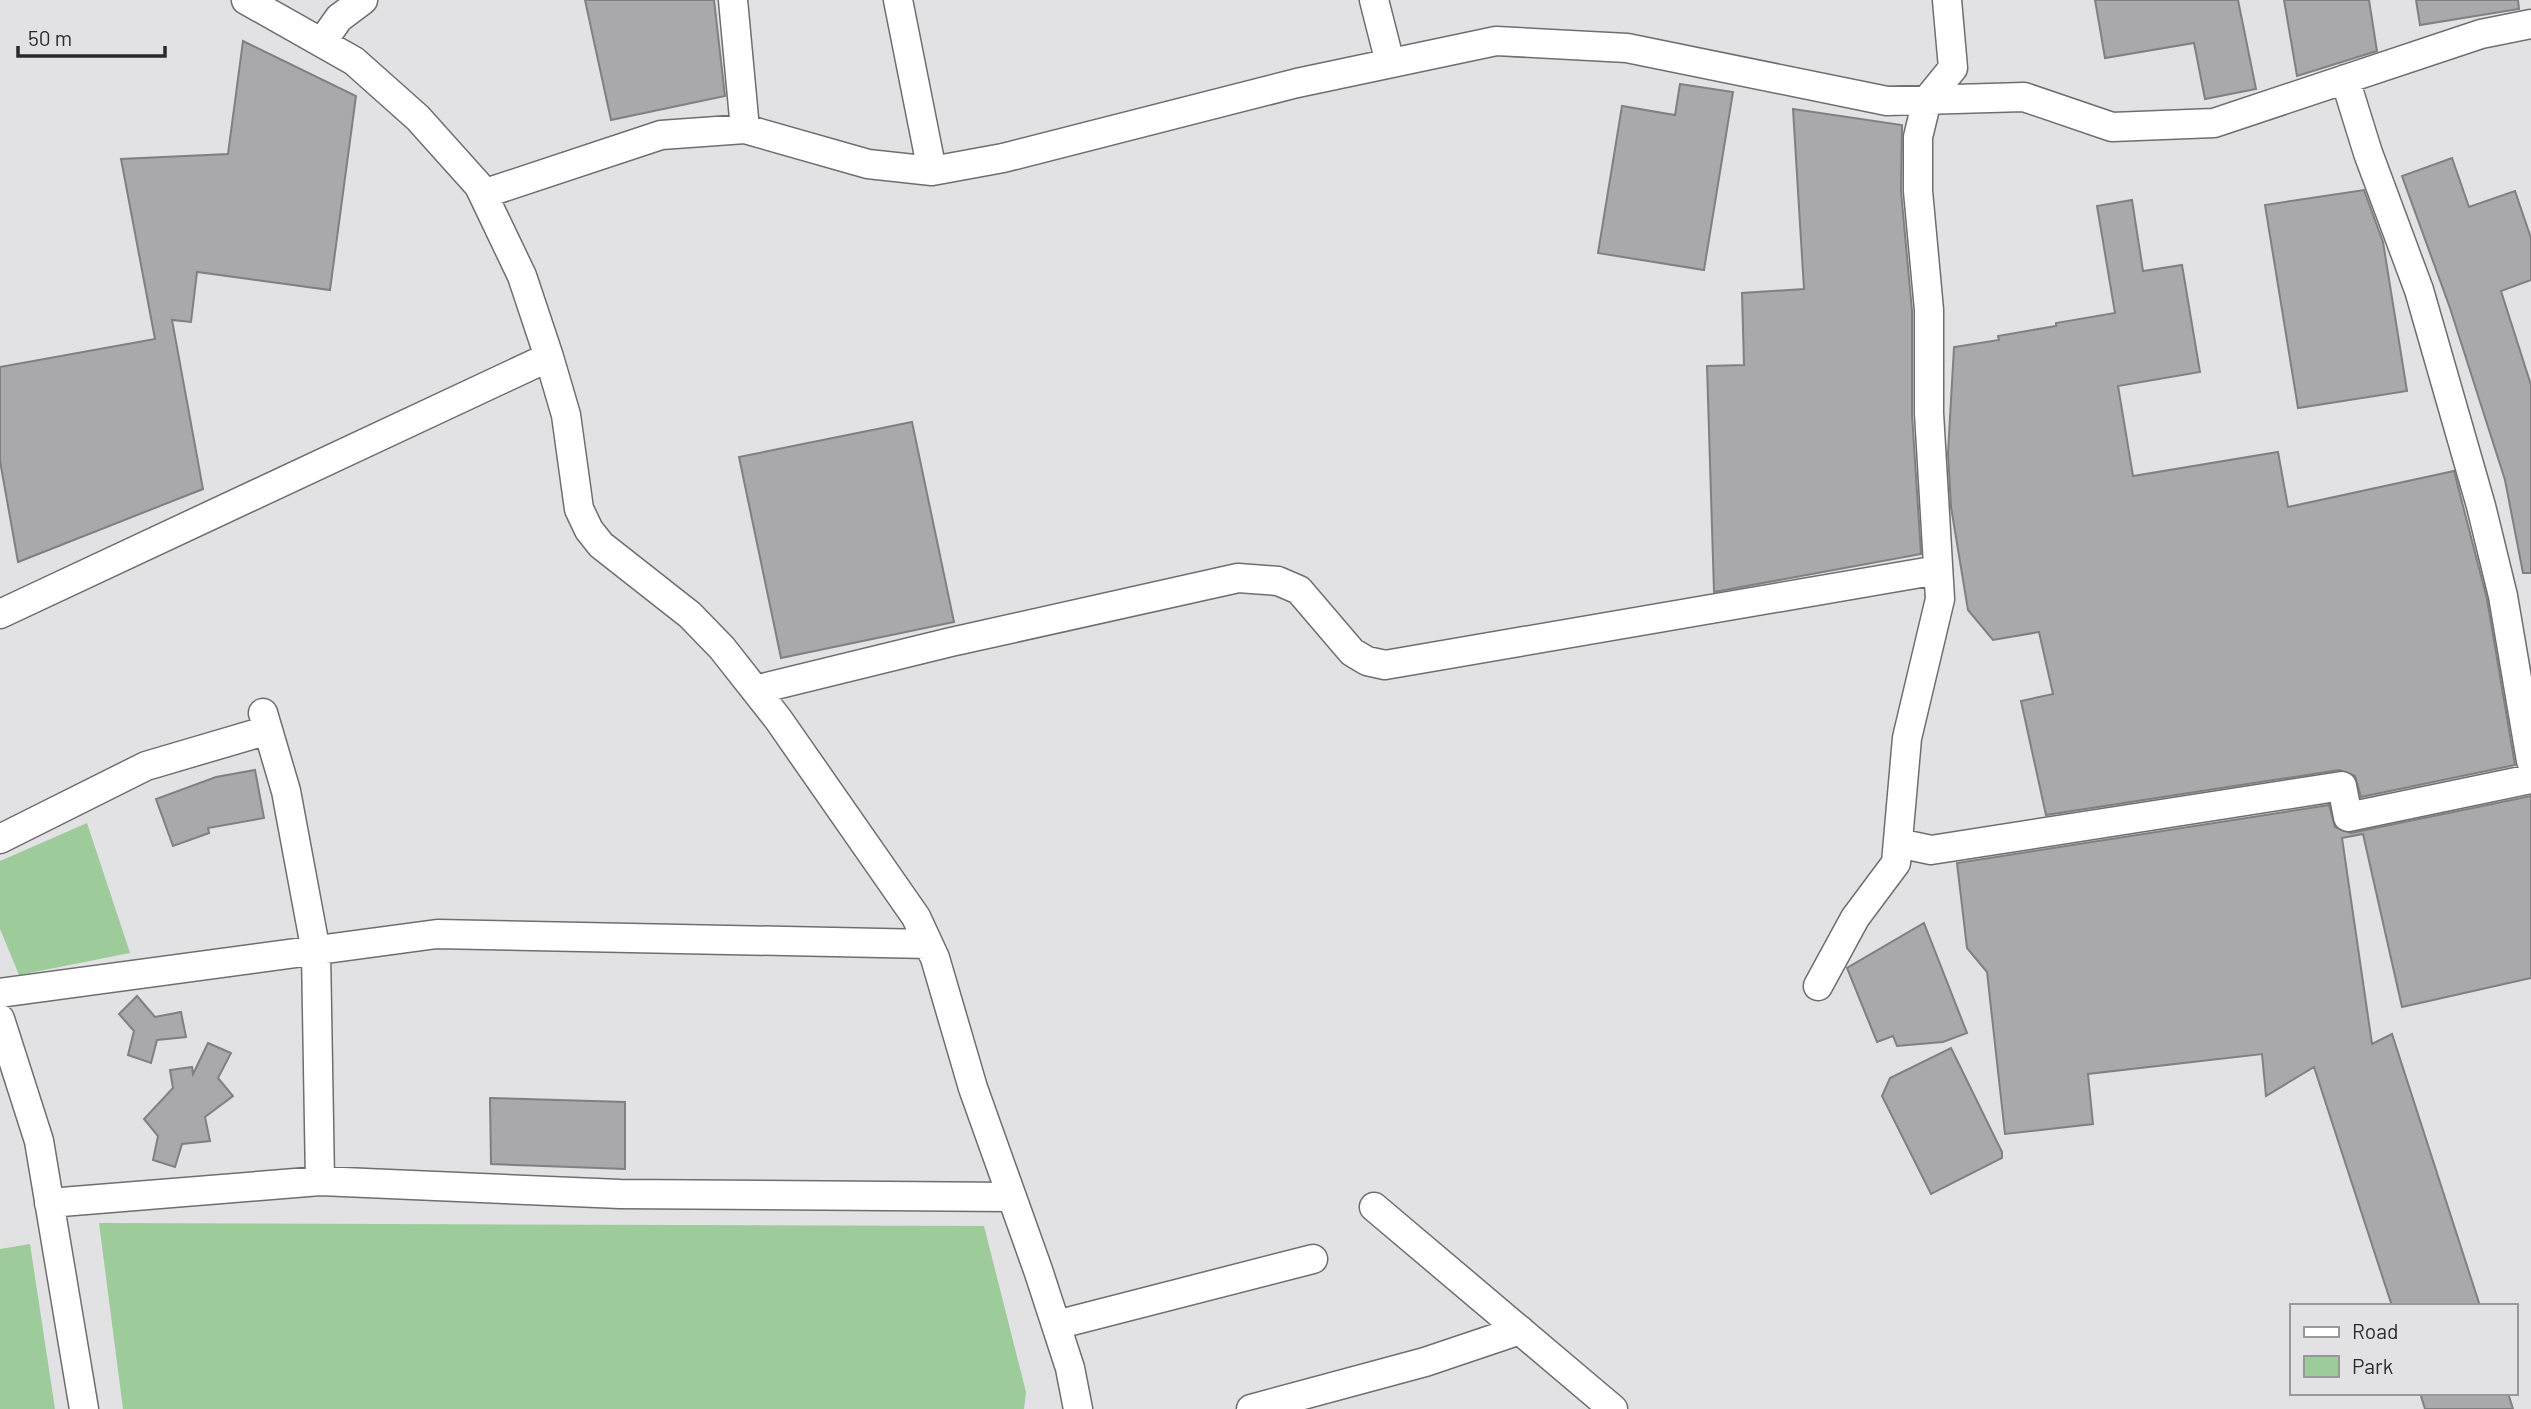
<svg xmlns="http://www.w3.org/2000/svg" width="2531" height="1409" viewBox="0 0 2531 1409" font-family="Barlow,sans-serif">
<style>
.green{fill:#9dcb9a}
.building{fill:#a9a8aa;stroke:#807f81;stroke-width:2}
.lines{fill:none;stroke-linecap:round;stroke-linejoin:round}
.minor-casing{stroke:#6d6e70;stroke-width:31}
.minor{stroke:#fff;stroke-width:28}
</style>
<rect width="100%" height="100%" fill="#e2e2e5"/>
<path class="green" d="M87,823L130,953L19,975L0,929V861Z
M99,1223L984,1226L1026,1392L1024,1409H123Z
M30,1244L55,1409H0V1249Z"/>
<path class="building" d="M585,0H714L725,96L611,120Z
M2095,0H2238L2256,89L2205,99L2194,43L2105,58Z
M2284,0H2369L2377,51L2297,76Z
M2416,0H2518L2519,9L2420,25Z
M243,41L356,96L330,290L197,272L191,322L172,320L203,489L18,562L0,461V367L155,339L121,159L228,154Z
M1680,84L1733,92L1704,270L1598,253L1622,106L1675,115Z
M1793,109L1902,125L1901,191L1912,311V414L1921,554L1714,592L1707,366L1744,365L1742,293L1804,289Z
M2452,158L2469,207L2515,191L2531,238V280L2501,291L2531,385V573H2523L2505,480L2450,308L2402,176Z
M2364,190L2383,242L2407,391L2298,408L2265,205Z
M2132,200L2143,271L2182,265L2200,372L2118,386L2133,476L2278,452L2288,507L2454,471L2487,599L2515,765L2361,797L2355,776L2339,770L2046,815L2021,701L2053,694L2039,632L1993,640L1968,610L1951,507L1948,453L1954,347L1999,340L1998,336L2056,326V323L2115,313L2097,206Z
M912,422L954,622L781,658L739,457Z
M255,770L264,818L208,828L209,833L173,846L156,799L216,777Z
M2531,796V978L2402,1007L2363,834L2342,838L2372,1044L2392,1034L2480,1306H2392L2314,1067L2266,1096L2262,1054L2088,1074L2093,1124L2005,1134L1987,972L1967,948L1957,863L2329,805L2335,827L2351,833Z
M1924,923L1967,1033L1943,1042L1897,1046L1893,1036L1877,1042L1847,968Z
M137,996L155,1017L181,1012L186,1037L157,1040L151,1063L128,1055L134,1031L119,1014Z
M208,1043L231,1053L218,1078L233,1096L205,1117L210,1141L182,1144L175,1167L153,1160L158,1136L144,1119L173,1088L170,1070L192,1067L193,1074Z
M1951,1048L2002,1152V1158L1931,1194L1882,1096L1890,1078Z
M490,1098L625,1102V1169L491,1164Z
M2420,1393H2508L2513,1409H2425Z"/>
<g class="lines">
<g class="minor-casing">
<path id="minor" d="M246,0L354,61L418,118L479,186L522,276L549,357L566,415L579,509L589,530L601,545L690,615L722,648L778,719L916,917L935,958L973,1088L1038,1270L1070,1368L1078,1409
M733,0L745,129
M898,0L932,171
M1374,0L1390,63
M322,42L339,18L363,0
M2345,79L2368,153L2419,290L2481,506L2503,596L2531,761
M483,194L661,135L745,129L868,164L932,171L1003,158L1297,83L1496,41L1627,48L1887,101L2024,97L2112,127L2214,123L2481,34L2531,24
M0,614L549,357
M755,690L951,642L1238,578L1278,581L1299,590L1352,652L1367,661L1385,665L1938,570
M263,713L286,791L316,952L320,1181
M0,839L146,766L268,730
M1898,843L1931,850L2342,786L2348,817L2531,779
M1818,986L1855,918L1896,863L1907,738L1940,599L1929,413V310L1918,191V137L1927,100L1953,68L1947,0
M0,993L437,934L928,944
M0,1019L39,1141L84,1409
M49,1203L320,1181L620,1194L1010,1197
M1374,1207L1613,1409
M1056,1325L1313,1259
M1251,1409L1425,1362L1520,1330"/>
</g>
<use href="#minor" class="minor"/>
</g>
<rect x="2290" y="1304" width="228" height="91" fill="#e2e2e5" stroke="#98989b" stroke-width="2"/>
<rect x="2304" y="1327" width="35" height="10" fill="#ffffff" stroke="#98989b" stroke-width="2"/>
<text x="2352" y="1339" font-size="21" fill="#292a2b">Road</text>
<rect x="2304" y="1356" width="35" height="21" fill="#9dcb9a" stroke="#98989b" stroke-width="2"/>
<text x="2352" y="1374" font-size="21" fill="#292a2b">Park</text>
<path d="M18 46v10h147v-10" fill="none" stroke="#292a2b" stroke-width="3.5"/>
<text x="28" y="46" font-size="21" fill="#292a2b" stroke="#e2e2e5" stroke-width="5" paint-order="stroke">50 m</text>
</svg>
